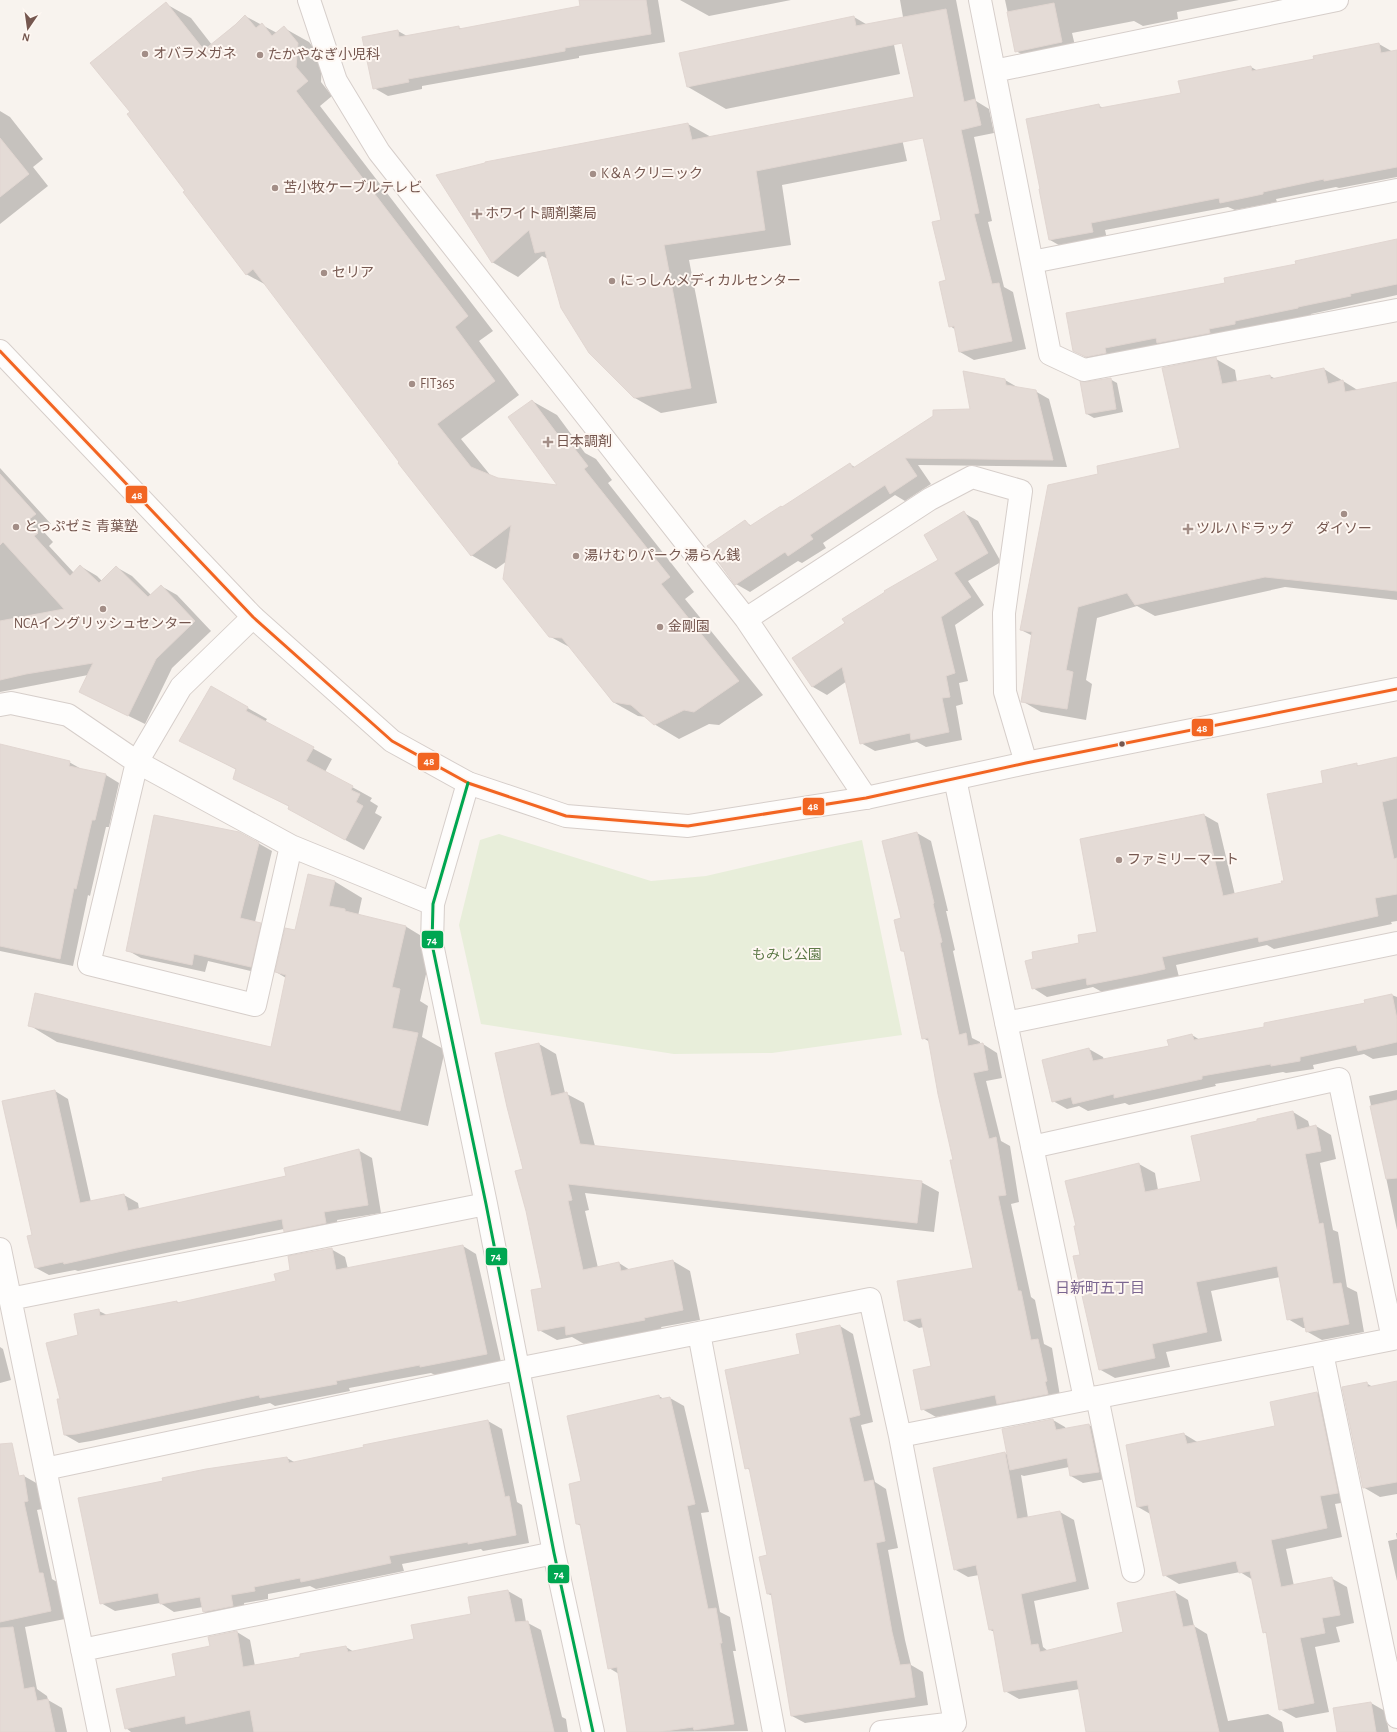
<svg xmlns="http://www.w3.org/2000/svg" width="1397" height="1732" viewBox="0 0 1397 1732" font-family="'Alegreya Sans','Noto Sans JP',sans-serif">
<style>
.green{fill:#e8eeda}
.shadow{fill:#0003}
.building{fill:#e4dbd6;stroke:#e1d6d1}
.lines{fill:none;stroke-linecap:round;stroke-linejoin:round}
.minor-casing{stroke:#d6ceca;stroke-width:24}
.tertiary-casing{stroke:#d6ceca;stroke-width:24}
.minor{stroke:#fefdfc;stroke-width:22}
.tertiary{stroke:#fefdfc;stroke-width:22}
.bus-1-casing{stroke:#fef7f2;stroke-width:6}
.bus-2-casing{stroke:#fef7f2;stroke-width:6}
.bus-1{stroke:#f26522;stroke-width:3}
.bus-2{stroke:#00a651;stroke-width:3}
.poi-dot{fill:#a38e87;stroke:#fef7f2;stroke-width:1.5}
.bus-dot{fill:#75574f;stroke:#fef7f2;stroke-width:1.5}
.labels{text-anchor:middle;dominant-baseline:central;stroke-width:4;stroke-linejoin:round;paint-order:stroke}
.poi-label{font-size:14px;fill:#75574f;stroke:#fef7f2;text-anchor:start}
.park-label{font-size:14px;fill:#5e7a48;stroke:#fef7f2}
.neighbourhood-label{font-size:15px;fill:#7c6791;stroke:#fef7f2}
.line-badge{stroke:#fef7f2;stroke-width:1.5}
.badge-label{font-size:11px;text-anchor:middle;font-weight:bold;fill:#fff}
</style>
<rect width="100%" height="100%" fill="#f8f3ee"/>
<path class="green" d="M499,834L651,881L706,876L862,840L902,1035L772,1053L674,1054L481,1024L459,925L480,840Z"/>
<path class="shadow" d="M580,0H658L665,42L579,56V58L422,86V89L388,96L374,88L398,31L407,36L458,27L462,29L581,7Z
M680,0H791L709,16Z
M900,0H956L976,101L989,109L994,133L974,137L992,221L988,222L1004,287L1013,292L1026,349L974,360L960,352L956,330L950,326L942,221L924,136Z
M1005,0H1239L1177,12L1178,19L1143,26L1134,21L1072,33L1076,50L1030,59L1016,51Z
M166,4L191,18L212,45L245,16L277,33L284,28L309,42L322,58L321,82L332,96L320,106L493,331L479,341L519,395L461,439L491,476L498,479L560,486L532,401L557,415L585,453L596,459L612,480L608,483L694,592L685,599L763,695L719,725L709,724L679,739L654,724L646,717L638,716L613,702L573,649L549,636L507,561L496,569L471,555L268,286L246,274L131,112Z
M854,17L893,40L900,74L726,109L688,87Z
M1379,44L1393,52L1397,51V177L1339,188L1336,187L1276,199L1277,202L1235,210L1228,207L1105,230L1107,239L1064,248L1050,240L1099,106L1104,108L1182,94L1180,81L1251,67L1258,71L1315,59V57Z
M0,111L10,117L43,159L33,167L48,186L0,224Z
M898,121L907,161L782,185L791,245L689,260L717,403L661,413L635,398L548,259L542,256L518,277L492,262L438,176L688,124L711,137Z
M1397,240V295L1311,314L1312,316L1089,359L1074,351L1226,284Z
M1216,359L1235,370L1237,382L1270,376L1276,379L1324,369L1359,391L1397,383V600L1285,587L1155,616L1137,606L1097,618L1086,680L1092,684L1086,720L1041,712L1022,701L1033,636L1021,630L1099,474L1181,449Z
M1110,379L1117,383L1123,412L1094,418L1087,414L1081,383H1086Z
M1005,380L1019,388L1035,391L1049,399L1067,467L918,465L931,484L905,501L895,495L823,543L826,548L802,563L798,561L750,592L736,584L745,522L752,526L783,508L850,464L856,468L934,416L972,410Z
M0,468L51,524L43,531L53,542L49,546L74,573L80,566L97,576L102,581L116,567L132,576L151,595L161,586L177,595L211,631L172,668L145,724L96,700L88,675L0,692Z
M964,513L978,521L1001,562L968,581L984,605L955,625L968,681L959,683L963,704L956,706L962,740L926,747L917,742L875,751L861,743L847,681L827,695L813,687L793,658L939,560Z
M211,687L267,719L265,722L332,759L325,772L372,798L370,801L378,806L375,813L382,817L364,850L308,820L290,807L234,778L237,770L181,740Z
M0,745L69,762L83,770L106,775L119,783L109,827H106L90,896L88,895L73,966L0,951Z
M1397,758V921L1391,922L1392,924L1274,949L1267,945L1176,965L1179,977L1102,992L1093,987L1047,997L1033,988L1080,944L1099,932L1081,840L1204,815L1218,823L1235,895L1283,884L1285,882L1325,784L1357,765L1360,767Z
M917,833L931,841L948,911H946L955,950L953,951L972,1038L980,1042V1045L983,1044L997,1053L1002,1078L986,1081L1001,1141L1010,1146L1019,1202L1011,1204L1031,1297L1035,1300L1044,1344L1052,1348L1061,1402L1012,1412L1000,1405L936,1417L922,1409L932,1367L924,1327L919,1328L905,1320L974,1269L954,1161L930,1042L923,1038L905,952L902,951V919Z
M258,843L272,851L255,922L260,924L274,932L264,974L208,961L205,972L141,958L127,950Z
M334,881L362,898L358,916L405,926L433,943L420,1001L428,1006L422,1037L445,1050L428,1126L57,1042L29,1025L272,1049L286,978L276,972Z
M1392,995L1397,997V1055L1373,1059L1364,1054L1313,1065L1314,1069L1286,1073L1283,1072L1215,1084L1216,1086L1129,1105L1125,1103L1088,1111L1079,1106L1067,1109L1053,1101L1089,1049L1103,1057L1104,1060L1170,1047L1192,1035L1200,1040L1265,1028L1366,1004Z
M539,1044L556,1054L565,1093L584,1103L595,1146L921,1182L939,1192L934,1232L585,1193L589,1210L585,1211L598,1268L619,1263L630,1270L673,1261L690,1271L700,1320L661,1327L662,1329L584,1344L572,1337L557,1340L539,1330L544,1288L524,1170Z
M1397,1090V1230L1369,1096Z
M55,1091L68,1099L91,1202L124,1195L138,1203L139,1209L287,1176L358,1150L372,1158L381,1213L337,1220L339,1231L298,1239L285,1231L284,1229L78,1271L75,1270L49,1275L36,1268L33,1236Z
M1293,1112L1308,1121L1310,1128L1316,1126L1331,1135L1336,1159L1320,1163L1333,1230L1338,1232L1347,1287L1357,1292L1364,1332L1322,1340L1306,1331V1328H1303L1288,1319L1280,1277L1211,1291L1222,1341L1166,1352L1170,1367L1115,1378L1099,1369L1077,1226L1066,1182L1139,1164L1155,1173L1158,1190L1202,1182L1259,1122Z
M463,1246L476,1254L501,1362L435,1375L431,1373L349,1388L350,1391L275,1406L270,1403L91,1441L79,1443L65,1435L61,1399L79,1336L99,1311L107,1315L177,1302L179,1303L277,1282L291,1271L331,1249L345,1257L348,1269Z
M840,1326L853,1334L873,1422L861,1425L875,1482L886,1489L898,1548L888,1550L905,1640L911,1665L923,1672L928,1705L805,1723L792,1716L773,1596L768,1594V1556L750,1470L746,1468L801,1355Z
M0,1347L3,1349L11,1380L0,1383Z
M1397,1382V1494L1380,1497L1363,1487L1366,1383L1373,1387Z
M1317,1393L1332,1402L1353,1501L1335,1504L1342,1537L1286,1549L1294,1586L1331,1578L1347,1587L1354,1623L1336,1627L1340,1642L1315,1647L1329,1712L1296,1718L1280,1709L1267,1634L1264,1632L1253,1580L1240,1572L1179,1584L1164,1575L1152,1515L1138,1507L1184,1434L1199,1443L1276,1427Z
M659,1396L664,1399L670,1398L684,1406L709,1512L701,1513L720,1612L730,1617L736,1651H733L748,1731L628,1732L619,1674L609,1668L581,1526L577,1524L582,1482Z
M1053,1420L1065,1427L1066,1429L1089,1425L1101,1432L1111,1478L1083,1483L1071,1476L1069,1467L1024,1476L1021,1475L1028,1518L1060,1512L1074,1520L1089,1589L1034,1601L1043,1647L1048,1651L1124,1632L1175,1592L1188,1600L1194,1626L1207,1634L1228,1721L1268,1714L1282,1722L1284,1732H1087L1080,1689L1019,1699L1005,1691L995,1632L990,1630L979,1575L968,1577L954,1569L1005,1453L1008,1455Z
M488,1421L502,1429L517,1502L522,1505L529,1543L483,1551L481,1549L402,1564L404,1571L316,1589L310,1586L268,1594V1599L244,1603L246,1614L218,1620L204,1612L203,1607L174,1612L160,1603L115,1611L101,1603L287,1458L296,1463L365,1448V1446Z
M24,1476L38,1484L42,1509L37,1510L52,1579L57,1582L65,1619L25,1627L37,1689L47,1696L48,1700L62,1708L67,1732H0V1480Z
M1396,1533H1397V1581L1388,1541L1397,1539Z
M508,1591L522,1599L526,1622L541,1630L562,1717L566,1719L568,1732H131L126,1728L178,1677L211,1647L237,1632L250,1640L255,1666L346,1647L354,1652L415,1640L472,1614Z
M1371,1703L1385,1711L1389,1732H1338L1335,1709Z"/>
<path class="building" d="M579,0H646L651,34L565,48V51L408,79L409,82L373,89L362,37L398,30L399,37L459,26V29L580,6Z
M166,2L204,50L235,25L245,15L256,28L262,23L272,36L284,26L298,43L296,67L308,81L296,91L468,316L455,327L495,381L437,424L471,467L498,478L557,485L508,417L532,400L567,447L571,444L588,466L584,469L670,577L661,584L739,681L694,712L684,710L654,725L631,705L613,702L562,638L549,637L503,579L511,525L471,556L398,463L399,462L253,269L246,275L183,192L185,191L127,114L130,112L90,63Z
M1054,3L1062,42L1015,52L1007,12Z
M946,9L964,102L975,99L981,125L961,130L979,213L974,214L992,284L999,283L1012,341L959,352L954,326L949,327L939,282L946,280L932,222L941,220L923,138L756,171L765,230L664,245L691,388L634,398L589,353L561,308L545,251L535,253L529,230L492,263L436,175L485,163V162L688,123L692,140L914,97L902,43L687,87L679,53L854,16L856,26Z
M1379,43L1381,53L1397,50V167L1324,181V179L1263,192V194L1220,203L1219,198L1091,223L1093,232L1049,240L1039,189H1040L1026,119L1099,104L1100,108L1181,93L1178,81L1251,66L1252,71L1314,59L1313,56Z
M0,138L29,174L0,197Z
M1397,239V284L1350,294L1351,296L1298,307V308L1235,321V324L1209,329L1210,333L1157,343L1156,338L1105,348L1106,353L1086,357L1073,351L1066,313L1225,283L1224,278L1296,264L1295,261Z
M1216,357L1222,384L1270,375L1271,379L1324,368L1328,384L1343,380L1345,392L1397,382V591L1265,577L1135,605L1127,593L1078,607L1066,670L1073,672L1067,709L1021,702L1032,632L1020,630L1048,485L1098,474L1097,466L1180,448L1162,368Z
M963,371L1005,379L1006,385L1036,390L1053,460L905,458L917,476L890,494L885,485L810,535L813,539L788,556L785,552L735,585L707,546L745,520L750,526L781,506L782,507L850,463L853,468L933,416V410L970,409Z
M1111,378L1116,409L1086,414L1080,381L1086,382Z
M0,474L36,514L27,521L38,533L34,536L70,576L80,565L99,583L116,566L148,597L161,585L195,621L156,659L128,716L79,692L93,663L26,674L0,680V621L64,609L3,542L0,545Z
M964,511L988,553L954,573L971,597L941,617L955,673L946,676L950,697L942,698L949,732L911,740L910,733L860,744L842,667L812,687L792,658L845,623L842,619L885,592L884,591L938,560L924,535Z
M211,686L248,707L246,711L314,747L306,761L353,786L351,790L360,794L356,802L363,806L345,840L288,809L289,806L233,779L236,769L179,741Z
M0,744L70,761L69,766L106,774L95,820H92L76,889L74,888L60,959L0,946Z
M1397,757V798L1382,802L1394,859L1397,858V894L1375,898L1378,916L1259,942L1258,937L1162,957L1165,969L1143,974L1087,985L1086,978L1032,989L1025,961L1033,959L1032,952L1079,943L1078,935L1097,932L1080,839L1204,814L1223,896L1282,883L1281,881H1284L1267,794L1323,783L1321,771L1357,763V766Z
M154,815L239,832L259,843L240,918L261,923L251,967L194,954L192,965L126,951Z
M917,832L934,903L933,904L942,942L940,943L959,1035L966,1033L968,1046L983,1043L988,1070L973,1073L989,1139L996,1137L1006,1195L998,1196L1018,1291H1021L1031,1340L1038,1339L1047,1381L1045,1382L1048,1394L997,1404L995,1395L921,1410L913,1370L931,1366L921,1318L904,1321L897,1281L973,1268L950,1160H953L938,1094L928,1038L922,1039L904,951H901L894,920L901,918L882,841Z
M308,874L335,881L329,906L345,909V911L406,926L392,987L400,989L392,1028L418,1033L400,1111L28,1026L35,993L271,1047L286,975L275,972L285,928L295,930Z
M1392,994L1397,1019V1042L1358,1051L1356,1045L1300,1057V1061L1271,1066V1064L1202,1076V1079L1114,1098V1094L1073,1104L1071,1097L1052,1102L1042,1060L1089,1048L1093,1061L1169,1046L1167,1040L1192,1034L1194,1040L1264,1027V1023L1365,1003L1364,1000Z
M539,1043L551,1096L567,1092L580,1144L922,1181L917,1223L568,1184L572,1200L568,1201L583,1270L619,1262L621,1271L673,1260L683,1310L644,1318L645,1320L566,1335L565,1326L538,1331L531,1290L542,1288L526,1211L515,1171L523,1169L507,1107L495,1053Z
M55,1090L80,1203L124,1194L128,1211L286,1176L284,1168L359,1149L368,1205L324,1212L326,1223L284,1232L282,1219L136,1248L64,1264L63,1262L35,1268L27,1236L32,1235L2,1101Z
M1397,1100V1178L1386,1179L1370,1106Z
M1293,1111L1297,1130L1316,1125L1321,1151L1305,1154L1319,1224L1323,1223L1333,1284L1341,1283L1349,1324L1306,1332L1303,1317L1287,1320L1277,1266L1196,1282L1207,1332L1152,1344L1155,1358L1099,1370L1073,1256L1080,1255L1074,1226H1076L1065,1181L1139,1163L1145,1192L1201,1181L1191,1136L1257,1121V1119Z
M463,1245L487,1354L420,1367V1365L336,1381L337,1384L260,1398L259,1395L76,1434L64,1435L57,1399H60L46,1343L78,1335L74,1314L99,1309L100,1316L177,1301V1303L276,1281L274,1274L290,1270L288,1256L332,1248L336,1270Z
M840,1325L860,1415L849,1418L864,1482L873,1480L885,1541L876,1543L892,1632L900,1665L910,1664L915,1697L791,1716L771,1593L767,1594L759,1557L767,1555L749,1468L745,1469L725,1370L800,1354L796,1334Z
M1397,1381V1482L1363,1488L1342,1387L1367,1382L1368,1387Z
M1317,1392L1338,1493L1320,1496L1327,1528L1271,1540L1281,1587L1332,1577L1340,1615L1322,1618L1325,1633L1300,1638L1314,1703L1279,1710L1266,1632L1263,1633L1250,1571L1239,1573L1236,1561L1163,1576L1148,1505L1137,1507L1126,1445L1184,1433L1187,1444L1275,1426L1270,1402Z
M659,1395L660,1399L670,1397L695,1504L687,1506L708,1609L716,1608L722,1643H720L734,1724L694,1730L693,1727L659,1732H627L617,1667L608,1669L580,1524H576L569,1484L581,1481L567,1416Z
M1053,1419L1056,1430L1089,1424L1099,1472L1070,1476L1067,1458L1010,1470L1002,1429Z
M488,1420L505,1497L509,1496L516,1535L468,1544V1542L389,1556L391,1563L301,1582L300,1578L254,1587L255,1591L231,1595L233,1606L203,1612L200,1597L160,1604L158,1593L100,1604L78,1498L163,1481L162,1478L206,1469L287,1457L289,1463L364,1447L363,1445Z
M12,1443L19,1476L24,1475L28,1501L24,1502L39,1573H43L51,1611L0,1622V1444Z
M1005,1452L1017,1519L1060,1511L1076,1581L1021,1594L1031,1645L1038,1644L1040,1652L1123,1632L1117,1603L1175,1591L1183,1627L1194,1625L1219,1732H1086L1077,1680L1004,1692L993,1629L989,1630L976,1565L954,1570L933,1468Z
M508,1590L515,1622L528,1621L554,1732H254L250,1710L186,1724L185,1716L125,1729L116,1689L176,1676L172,1654L210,1646L208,1637L237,1631L243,1667L300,1657V1654L346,1646L348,1652L414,1639L411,1625L471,1614L468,1597Z
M13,1627L24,1689L34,1687L37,1701L48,1699L55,1732H0V1628Z
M1371,1702L1376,1732H1337L1333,1708Z"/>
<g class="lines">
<g class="minor-casing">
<path id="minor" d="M309,0L336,81L379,152L746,619L866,798
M980,0L1050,354L1084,370L1397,310
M994,71L1337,0
M1032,262L1397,190
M253,617L181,687L137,762L89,964L255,1005L291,846
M746,619L930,499L972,477L1021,491L1004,613L1005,692L1026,763
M0,705L11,703L68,715L137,762L291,846L433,904
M955,779L1085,1399
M468,783L433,904L432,944L486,1204L554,1553L593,1732
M1006,1023L1397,943
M0,1249L99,1732
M10,1299L486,1204
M699,1333L774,1732
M1322,1353L1397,1717
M1097,1397L1133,1571
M900,1436L1393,1339L1339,1079L1032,1147
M45,1469L517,1369L870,1299L900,1436L955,1723L881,1732
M82,1650L554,1553"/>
</g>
<g class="tertiary-casing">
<path id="tertiary" d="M0,351L253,617L392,741L468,783L566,816L688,826L866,798L1026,763L1397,689"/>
</g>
<use href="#minor" class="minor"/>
<use href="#tertiary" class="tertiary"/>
<g class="bus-1-casing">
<path id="bus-1" d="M0,351L253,617L392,741L468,783L566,816L688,826L866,798L1026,763L1397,689"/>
</g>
<g class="bus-2-casing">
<path id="bus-2" d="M468,783L433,904L432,944L486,1204L554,1553L593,1732"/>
</g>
<use href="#bus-1" class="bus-1"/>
<use href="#bus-2" class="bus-2"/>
</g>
<g class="poi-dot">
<circle cx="145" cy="54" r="4"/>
<circle cx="260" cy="55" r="4"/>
<circle cx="593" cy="174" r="4"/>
<circle cx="275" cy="188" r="4"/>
<path d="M475 208h4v4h4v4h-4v4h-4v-4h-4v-4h4z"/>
<circle cx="324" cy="273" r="4"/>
<circle cx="612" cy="281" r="4"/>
<circle cx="412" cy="384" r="4"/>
<path d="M546 436h4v4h4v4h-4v4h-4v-4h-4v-4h4z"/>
<circle cx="1344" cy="514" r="4"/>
<circle cx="16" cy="527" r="4"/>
<path d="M1186 523h4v4h4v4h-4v4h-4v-4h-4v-4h4z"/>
<circle cx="576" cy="556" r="4"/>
<circle cx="103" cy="609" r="4"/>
<circle cx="660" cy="627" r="4"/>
<circle cx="1119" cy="860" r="4"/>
</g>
<circle class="bus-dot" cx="1122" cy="744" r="3.5"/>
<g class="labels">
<g class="poi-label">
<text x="153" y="54">オバラメガネ</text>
<text x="268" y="55">たかやなぎ小児科</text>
<text x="601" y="174">K＆A クリニック</text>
<text x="283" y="188">苫小牧ケーブルテレビ</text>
<text x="485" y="214">ホワイト調剤薬局</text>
<text x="332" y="273">セリア</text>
<text x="620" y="281">にっしんメディカルセンター</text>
<text x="420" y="384">FIT365</text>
<text x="556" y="442">日本調剤</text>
<text x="24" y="527">とっぷゼミ 青葉塾</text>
<text x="1196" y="529">ツルハドラッグ</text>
<text x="1344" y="529" text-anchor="middle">ダイソー</text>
<text x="584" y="556">湯けむりパーク 湯らん銭</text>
<text x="103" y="624" text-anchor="middle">NCAイングリッシュセンター</text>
<text x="668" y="627">金剛園</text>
<text x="1127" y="860">ファミリーマート</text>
</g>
<g class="park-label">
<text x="787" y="955">もみじ公園</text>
</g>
<g class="neighbourhood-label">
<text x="1100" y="1288">日新町五丁目</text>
</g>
</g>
<g class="line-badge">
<rect x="125" y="485" width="23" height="19" rx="4" fill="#f26522"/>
<rect x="1191" y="718" width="23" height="19" rx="4" fill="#f26522"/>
<rect x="417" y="752" width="23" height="19" rx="4" fill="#f26522"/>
<rect x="802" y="797" width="23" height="19" rx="4" fill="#f26522"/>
<rect x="421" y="930" width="23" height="19" rx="4" fill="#00a651"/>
<rect x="485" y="1247" width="23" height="19" rx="4" fill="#00a651"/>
<rect x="547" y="1564" width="23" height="20" rx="4" fill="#00a651"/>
</g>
<g class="badge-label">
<text x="137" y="499">48</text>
<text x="1202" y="732">48</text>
<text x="429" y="765">48</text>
<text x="813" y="810">48</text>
<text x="432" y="944">74</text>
<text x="496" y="1260">74</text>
<text x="559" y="1578">74</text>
</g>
<g transform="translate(28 28) rotate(193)" stroke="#fef7f2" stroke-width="3" paint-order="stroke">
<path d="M0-3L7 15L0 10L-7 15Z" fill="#75574f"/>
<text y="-6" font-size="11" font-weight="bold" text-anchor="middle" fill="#75574f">N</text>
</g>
</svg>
